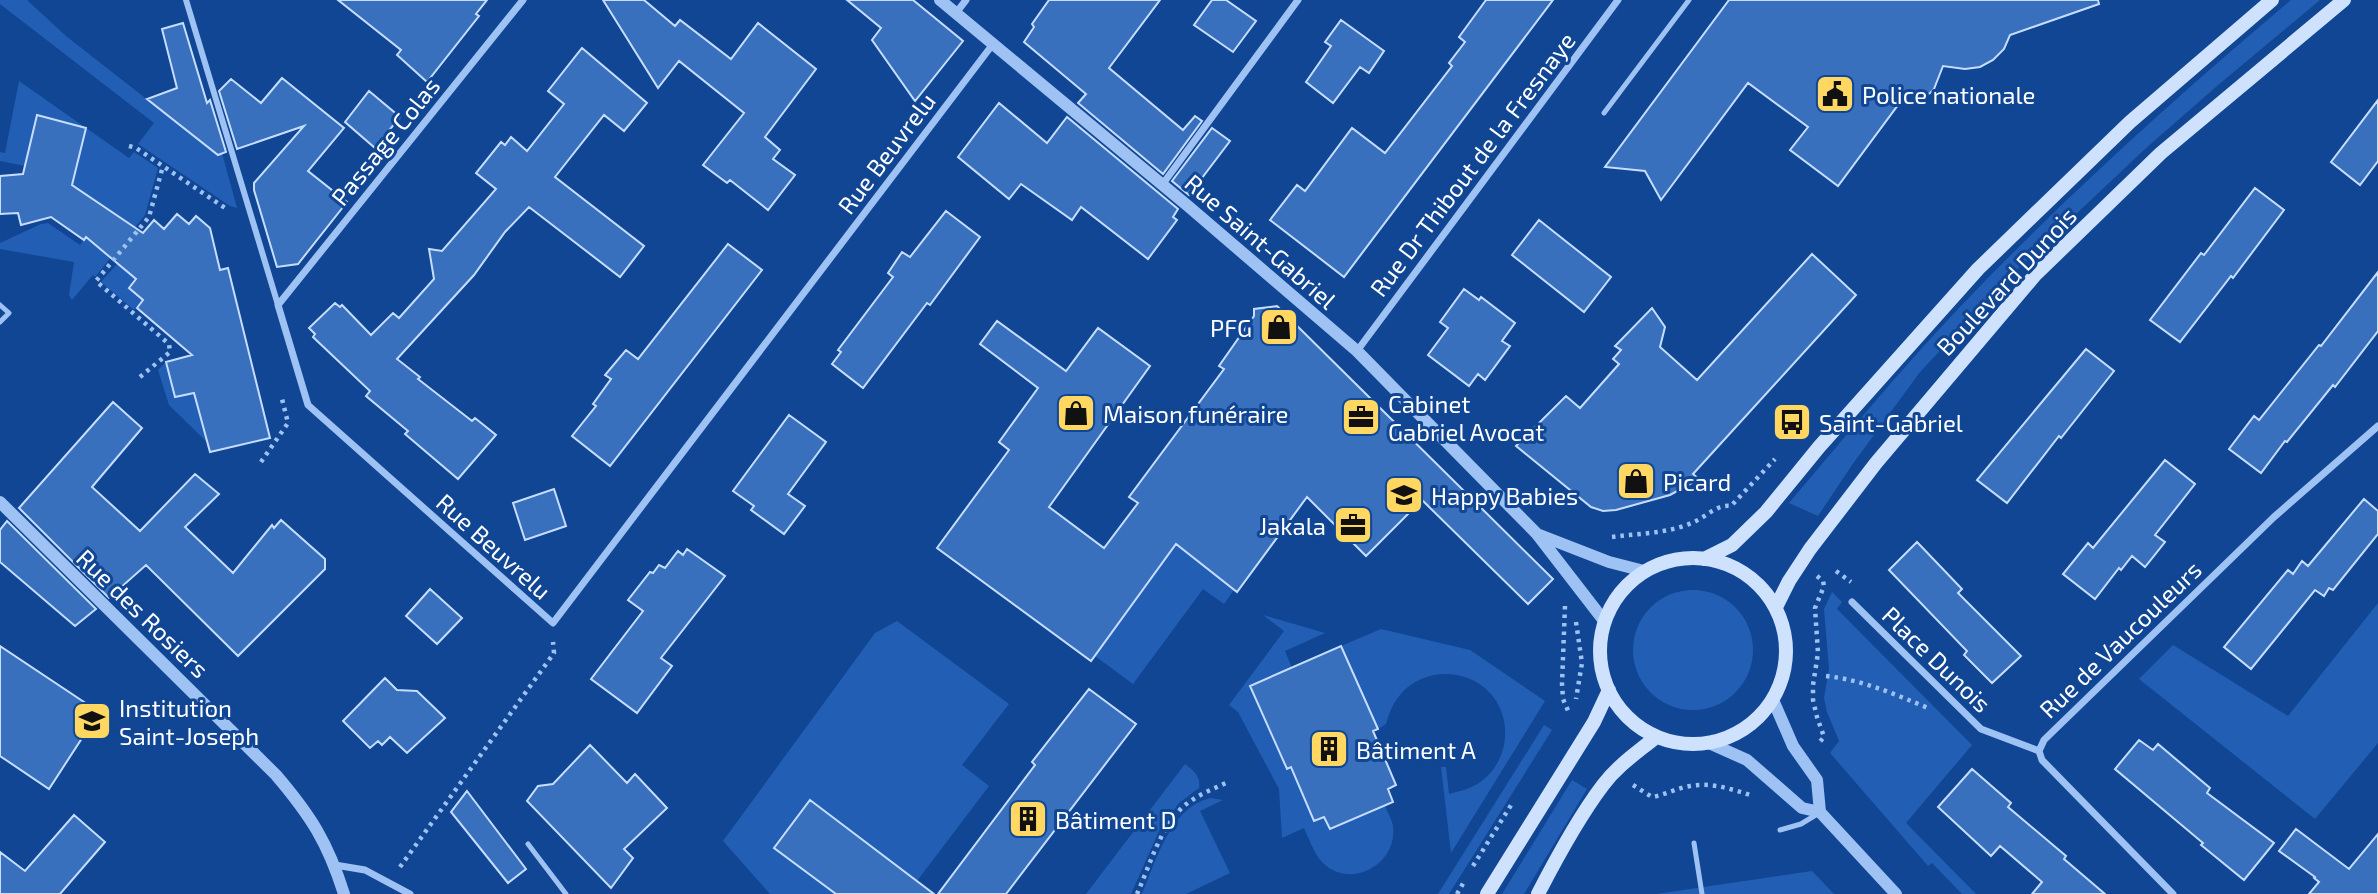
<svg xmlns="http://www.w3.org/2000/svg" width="2378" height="894" viewBox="0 0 2378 894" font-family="'Exo 2',sans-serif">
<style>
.green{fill:#225fb4}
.building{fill:#3970bd;stroke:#c6ddfe;stroke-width:2}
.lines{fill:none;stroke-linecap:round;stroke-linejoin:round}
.path{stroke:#9ec2f3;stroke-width:4.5;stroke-dasharray:3.5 5;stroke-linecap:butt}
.service{stroke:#9ec2f3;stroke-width:5}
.pedestrian{stroke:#9ec2f3;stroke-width:6}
.minor{stroke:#9ec2f3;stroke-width:7}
.tertiary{stroke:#9ec2f3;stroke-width:12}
.secondary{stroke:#cee1fd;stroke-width:14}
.labels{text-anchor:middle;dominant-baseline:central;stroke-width:6;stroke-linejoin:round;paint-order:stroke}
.poi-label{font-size:24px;fill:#fff;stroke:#104694;text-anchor:start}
.street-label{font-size:24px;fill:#fff;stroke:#104694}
</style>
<rect width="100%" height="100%" fill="#104694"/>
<path class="green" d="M0,0H27L66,36L218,155L222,153L237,208L230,206L138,144L154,123L0,4Z
M2291,0H2320L2217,86L2145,149L2007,279L1920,372L1852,465L1818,516L1789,503C1845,437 1900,370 1960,307C2064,198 2176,97 2291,0Z
M19,81L129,158L134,152L158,168L145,215L95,277L93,275L72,300L69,295L74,262L0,249V243L41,224L48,223L80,245L106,208L72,185L37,115L25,166L0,161V152L5,153Z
M117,264L136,279L143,300L134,310L101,282Z
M166,362L175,397L195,392L212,432L216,451L169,405L158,370Z
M1176,544L1234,590L1224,604L1203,589L1133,684L1095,656Z
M1633 650a60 60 0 1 1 120 0a60 60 0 1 1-120 0Z
M1832,592L1842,602L1837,609L1972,745L1906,823L1976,894H1962L1932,863L1928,866L1830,753L1839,741L1827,712L1824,698L1829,669L1824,609Z
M2378,603V743L2315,819L2139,679L2173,645L2288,716Z
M1263,615L1325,633L1285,651L1292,668L1251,687L1286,769L1291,767L1314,821L1324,817L1385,805C1387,812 1392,819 1393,826C1398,864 1350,891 1322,862C1314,853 1309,839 1304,828L1282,838L1279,789L1238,712L1229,705L1284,631Z
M897,621L1009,704L962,765L989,786L917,881L810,801L774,848L836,894H770L723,841L875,633Z
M1381,629L1470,650L1545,701L1451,853L1441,767H1446L1449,794C1460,791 1470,789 1479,783C1509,763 1514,719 1490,693C1466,667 1422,668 1400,695C1392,704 1389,714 1386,724L1378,729L1341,646Z
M1544,725L1552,730L1449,894H1438Z
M1185,764C1194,771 1201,776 1199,788L1179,803L1159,831L1131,894H1086Z
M1572,780L1587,789L1524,894H1502Z
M1211,798L1223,800L1200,811L1230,873L1186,894H1142C1156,861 1171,806 1211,798Z
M1812,871L1834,894H1656Z"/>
<path class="building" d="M338,0H487L476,14L479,16L427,82L397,55L401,50Z
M603,0H644L675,26L680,20L731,59L758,23L816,69L765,137L780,150L773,159L795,175L768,210L730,180L727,183L703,165L744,113L679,61L658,88Z
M847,0H913L963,41L915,101L872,40L881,28Z
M1049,0H1160L1109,68L1183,130L1195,116L1202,121L1163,174L1078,103L1086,94L1024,42L1034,27L1032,24Z
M1212,0H1226L1256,21L1233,52L1194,25Z
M1486,0H1553L1344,277L1270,220L1297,185L1305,191L1352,128L1385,153L1452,66L1449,63L1465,42L1459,37Z
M1729,0H2098L2099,4L2010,35L2004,49L1993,60L1980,67L1965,69L1943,66L1934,89L1930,93L1923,97L1907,93L1838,186L1790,150L1808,127L1748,83L1661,200L1645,171L1605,167Z
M1341,20L1384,51L1369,73L1360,67L1333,103L1306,82L1331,46L1325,42Z
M183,23L207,103L210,100L226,152L218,155L147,99L177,88L162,29Z
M582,48L647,103L624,131L604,115L555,177L644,246L620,277L529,207L505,232L474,275L397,359L420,377L418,379L472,421L475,418L496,435L458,479L405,434L408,431L366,396L370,391L313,337L315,334L309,328L335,303L340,307L342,305L371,335L393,313L399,318L434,279L429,249L442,251L496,189L476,173L501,142L505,145L511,137L527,151L564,104L548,91Z
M282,78L344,128L308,171L347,202L298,264L277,267L254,190V183L304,126L237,149L219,91L231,79L261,103Z
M369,91L400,117L375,148L345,122Z
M2378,100V161L2360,185L2331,162Z
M999,103L1047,143L1067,117L1178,209L1173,217L1177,220L1148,259L1081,207L1072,220L1021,184L1009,199L958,157Z
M37,115L86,128L72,185L143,233L154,220L164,229L177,214L189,224L196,216L210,228L220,270L228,268L270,438L210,452L194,393L175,397L166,362L192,355L137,308L143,300L129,288L136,279L86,237L84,240L51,217L21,225L18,213L0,214V176L23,174Z
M1212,128L1230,141L1189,195L1172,181Z
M2255,188L2284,210L2233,278L2231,276L2180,342L2150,320L2201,253L2204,255Z
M946,211L980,237L930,305L927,303L863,388L832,364L841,352L838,350L893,277L888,273L902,252L910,257Z
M1539,220L1611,277L1584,312L1512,255Z
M728,244L762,270L610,466L572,436L596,406L593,404L611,379L605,375L626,350L638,359Z
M1812,254L1856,295L1693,474L1699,479L1670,495L1616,510L1603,511L1591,507L1516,446L1566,396L1580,408L1619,364L1613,359L1621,350L1615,346L1652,308L1665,327L1660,347L1697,380Z
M2378,272V331L2335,387L2333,385L2287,442L2285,441L2261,473L2229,449L2254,416L2259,420L2319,345L2321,346Z
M1464,289L1479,300L1481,297L1515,323L1502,341L1510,346L1485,380L1478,374L1469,386L1428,355L1448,328L1440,322Z
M1277,306L1553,579L1528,604L1422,500L1366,556L1307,497L1237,592L1176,544L1091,661L937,548L1009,450L999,442L1038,388L980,344L997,321L1066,371L1098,328L1150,366L1049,507L1104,548L1138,503L1129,497L1224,369L1219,366L1254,316V309Z
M2086,349L2114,371L2061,438L2059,436L2007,503L1977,480Z
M113,402L142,428L92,487L140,531L195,474L219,494L185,527L233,573L272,525L274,528L281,520L325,559V569L238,656L146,565L109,598L19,508Z
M789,415L826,442L788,494L805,506L784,534L751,510L754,506L733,491Z
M2165,460L2195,484L2155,535L2165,542L2145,567L2132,556L2121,570L2119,568L2095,599L2063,574L2088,543L2093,548Z
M554,489L566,526L525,540L513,503Z
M2364,499L2378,511V534L2333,590L2329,588L2324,596L2315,590L2251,669L2224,647L2288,570L2293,574L2302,561L2308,566Z
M7,521L96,609L75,626L0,562V530Z
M1917,542L1962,589L1958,593L2021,656L1992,683L1964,655L1967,651L1889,570Z
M687,549L725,576L661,658L672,666L637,713L591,679L643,611L628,600L650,572L653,573L659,565L665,568L678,551L683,555Z
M430,589L462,618L437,644L406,616Z
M0,646L99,712L49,789L0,756Z
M1341,646L1378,729L1373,731L1396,785L1388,789L1393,802L1330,829L1324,817L1314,821L1291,767L1287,769L1250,686Z
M385,678L397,690L417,691L445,718L407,753L390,737L382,745L378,741L370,748L343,721Z
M1089,689L1136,724L1006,894H938L1035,765L1032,762Z
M2139,740L2153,750L2158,744L2210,788L2207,793L2274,843L2244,880L2201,845L2203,843L2115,769Z
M590,745L627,783L635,774L667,808L624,849L633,858L611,888L527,801L538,786L553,784Z
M1972,769L2011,803L2008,807L2066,856L2064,859L2105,894H2032L2042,882L2000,846L1991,856L1938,807Z
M467,791L526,869L508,883L451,812Z
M810,800L934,894H836L774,848Z
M74,815L105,842L60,894H0V852L25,871Z
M2296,829L2349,869L2378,834V894H2309L2319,882L2314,878L2315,877L2279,851Z"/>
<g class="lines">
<path class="path" d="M129,146L136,148L228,210
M140,377L170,352L169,344L96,281L149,217L163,166
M261,462L288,423L281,395
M1612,537C1640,533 1669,534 1696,521C1707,516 1717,504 1731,506L1775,459
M1836,571L1851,582
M1817,576L1823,581L1824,586L1815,608L1818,653L1813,685V700L1817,717L1824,737L1818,744
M1565,606L1562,684L1563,699L1569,713
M1576,622L1582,663L1576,699
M1826,676C1863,680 1894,694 1928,708
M1633,785L1652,797C1665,795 1677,788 1690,786C1711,782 1731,789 1750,795
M1473,866L1513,802
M400,867L554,653L553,642
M1137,894C1150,865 1160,827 1184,806C1197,795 1213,789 1228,782
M1457,894L1465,880"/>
<path class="service" d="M1604,113L1689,0
M0,305L9,313L0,322
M1780,830L1801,824L1819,813
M1694,843L1702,894
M528,844L566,894"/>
<path class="pedestrian" d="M186,0L278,305"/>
<path class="minor" d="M523,0L278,305L308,405L553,623L993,44
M956,13L966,0
M1162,185L1298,0
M1357,351L1618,0
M1852,602L1981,729L2039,751
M335,865L365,870L410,894
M2173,894L2042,760L2039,751L2044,740L2274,517L2378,426"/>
<path class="tertiary" d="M940,0L1188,206L1357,351L1537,534L1605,622
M0,502L276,775C311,816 328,843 344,894
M1537,534L1609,562L1644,571
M1773,700L1793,746L1817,780L1820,812
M1709,743L1747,760L1802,808L1820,812L1896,894"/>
<path class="secondary" d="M1600 651a93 93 0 1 1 186 0a93 93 0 1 1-186 0Z
M1704,559L1732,545L1766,512L1819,447L1978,269L2130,122L2272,0
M1777,605L1789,581L1810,549L1876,463L2035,275L2161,153L2344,0
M1487,894L1594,722L1609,690
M1538,894C1557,857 1578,818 1603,785C1618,765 1638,752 1656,737"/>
</g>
<defs>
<g id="civic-square" transform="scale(2.0125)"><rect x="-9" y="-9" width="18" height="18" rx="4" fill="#ffd761" stroke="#104694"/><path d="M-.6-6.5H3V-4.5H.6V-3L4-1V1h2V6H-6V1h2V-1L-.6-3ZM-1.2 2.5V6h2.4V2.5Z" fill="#111"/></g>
<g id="shop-square" transform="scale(2.0125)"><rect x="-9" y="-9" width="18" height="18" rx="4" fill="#ffd761" stroke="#104694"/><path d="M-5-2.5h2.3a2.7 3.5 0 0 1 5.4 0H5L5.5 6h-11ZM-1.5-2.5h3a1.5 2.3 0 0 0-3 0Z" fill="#111"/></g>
<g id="office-square" transform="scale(2.0125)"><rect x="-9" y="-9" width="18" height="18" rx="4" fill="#ffd761" stroke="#104694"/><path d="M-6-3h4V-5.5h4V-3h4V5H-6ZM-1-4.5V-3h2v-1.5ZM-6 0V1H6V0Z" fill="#111"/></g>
<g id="bus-square" transform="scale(2.0125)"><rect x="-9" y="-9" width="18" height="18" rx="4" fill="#ffd761" stroke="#104694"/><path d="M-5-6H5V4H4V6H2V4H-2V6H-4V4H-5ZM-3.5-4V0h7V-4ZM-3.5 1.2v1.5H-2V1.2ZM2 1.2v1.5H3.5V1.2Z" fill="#111"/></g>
<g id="school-square" transform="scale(2.0125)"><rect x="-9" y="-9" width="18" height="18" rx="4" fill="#ffd761" stroke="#104694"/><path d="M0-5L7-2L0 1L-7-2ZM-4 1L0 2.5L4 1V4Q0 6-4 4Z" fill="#111"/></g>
<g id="building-square" transform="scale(2.0125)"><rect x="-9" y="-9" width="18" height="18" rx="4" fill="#ffd761" stroke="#104694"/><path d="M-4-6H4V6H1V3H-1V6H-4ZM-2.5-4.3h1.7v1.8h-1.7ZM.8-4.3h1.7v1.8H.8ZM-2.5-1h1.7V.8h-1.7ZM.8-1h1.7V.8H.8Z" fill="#111"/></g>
</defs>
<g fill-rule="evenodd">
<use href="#civic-square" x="1835" y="94"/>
<use href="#shop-square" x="1279" y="327"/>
<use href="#shop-square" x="1076" y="413"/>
<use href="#office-square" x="1361" y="417"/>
<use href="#bus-square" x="1792" y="422"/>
<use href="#shop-square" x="1636" y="481"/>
<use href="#school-square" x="1404" y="495"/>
<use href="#office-square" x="1353" y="525"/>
<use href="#school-square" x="92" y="721"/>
<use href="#building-square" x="1329" y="749"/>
<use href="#building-square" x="1028" y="819"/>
</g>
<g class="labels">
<g class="poi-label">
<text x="1862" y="94">Police nationale</text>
<text x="1252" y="327" text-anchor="end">PFG</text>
<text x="1388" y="403">Cabinet<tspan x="1388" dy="28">Gabriel Avocat</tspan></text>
<text x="1103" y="413">Maison funéraire</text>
<text x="1819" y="422">Saint-Gabriel</text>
<text x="1663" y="481">Picard</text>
<text x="1431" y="495">Happy Babies</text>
<text x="1326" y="525" text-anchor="end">Jakala</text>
<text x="119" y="707">Institution<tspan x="119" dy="28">Saint-Joseph</tspan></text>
<text x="1356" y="749">Bâtiment A</text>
<text x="1055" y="819">Bâtiment D</text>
</g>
<g class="street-label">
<text transform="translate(385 141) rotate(-51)">Passage Colas</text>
<text transform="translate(886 153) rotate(-53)">Rue Beuvrelu</text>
<text transform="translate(1472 164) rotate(-53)">Rue Dr Thibout de la Fresnaye</text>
<text transform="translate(1261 241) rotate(41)">Rue Saint-Gabriel</text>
<text transform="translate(2006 281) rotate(-47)">Boulevard Dunois</text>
<text transform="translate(494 546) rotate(42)">Rue Beuvrelu</text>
<text transform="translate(143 613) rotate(44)">Rue des Rosiers</text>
<text transform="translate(2120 639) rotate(-44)">Rue de Vaucouleurs</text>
<text transform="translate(1937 659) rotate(44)">Place Dunois</text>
</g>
</g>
</svg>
